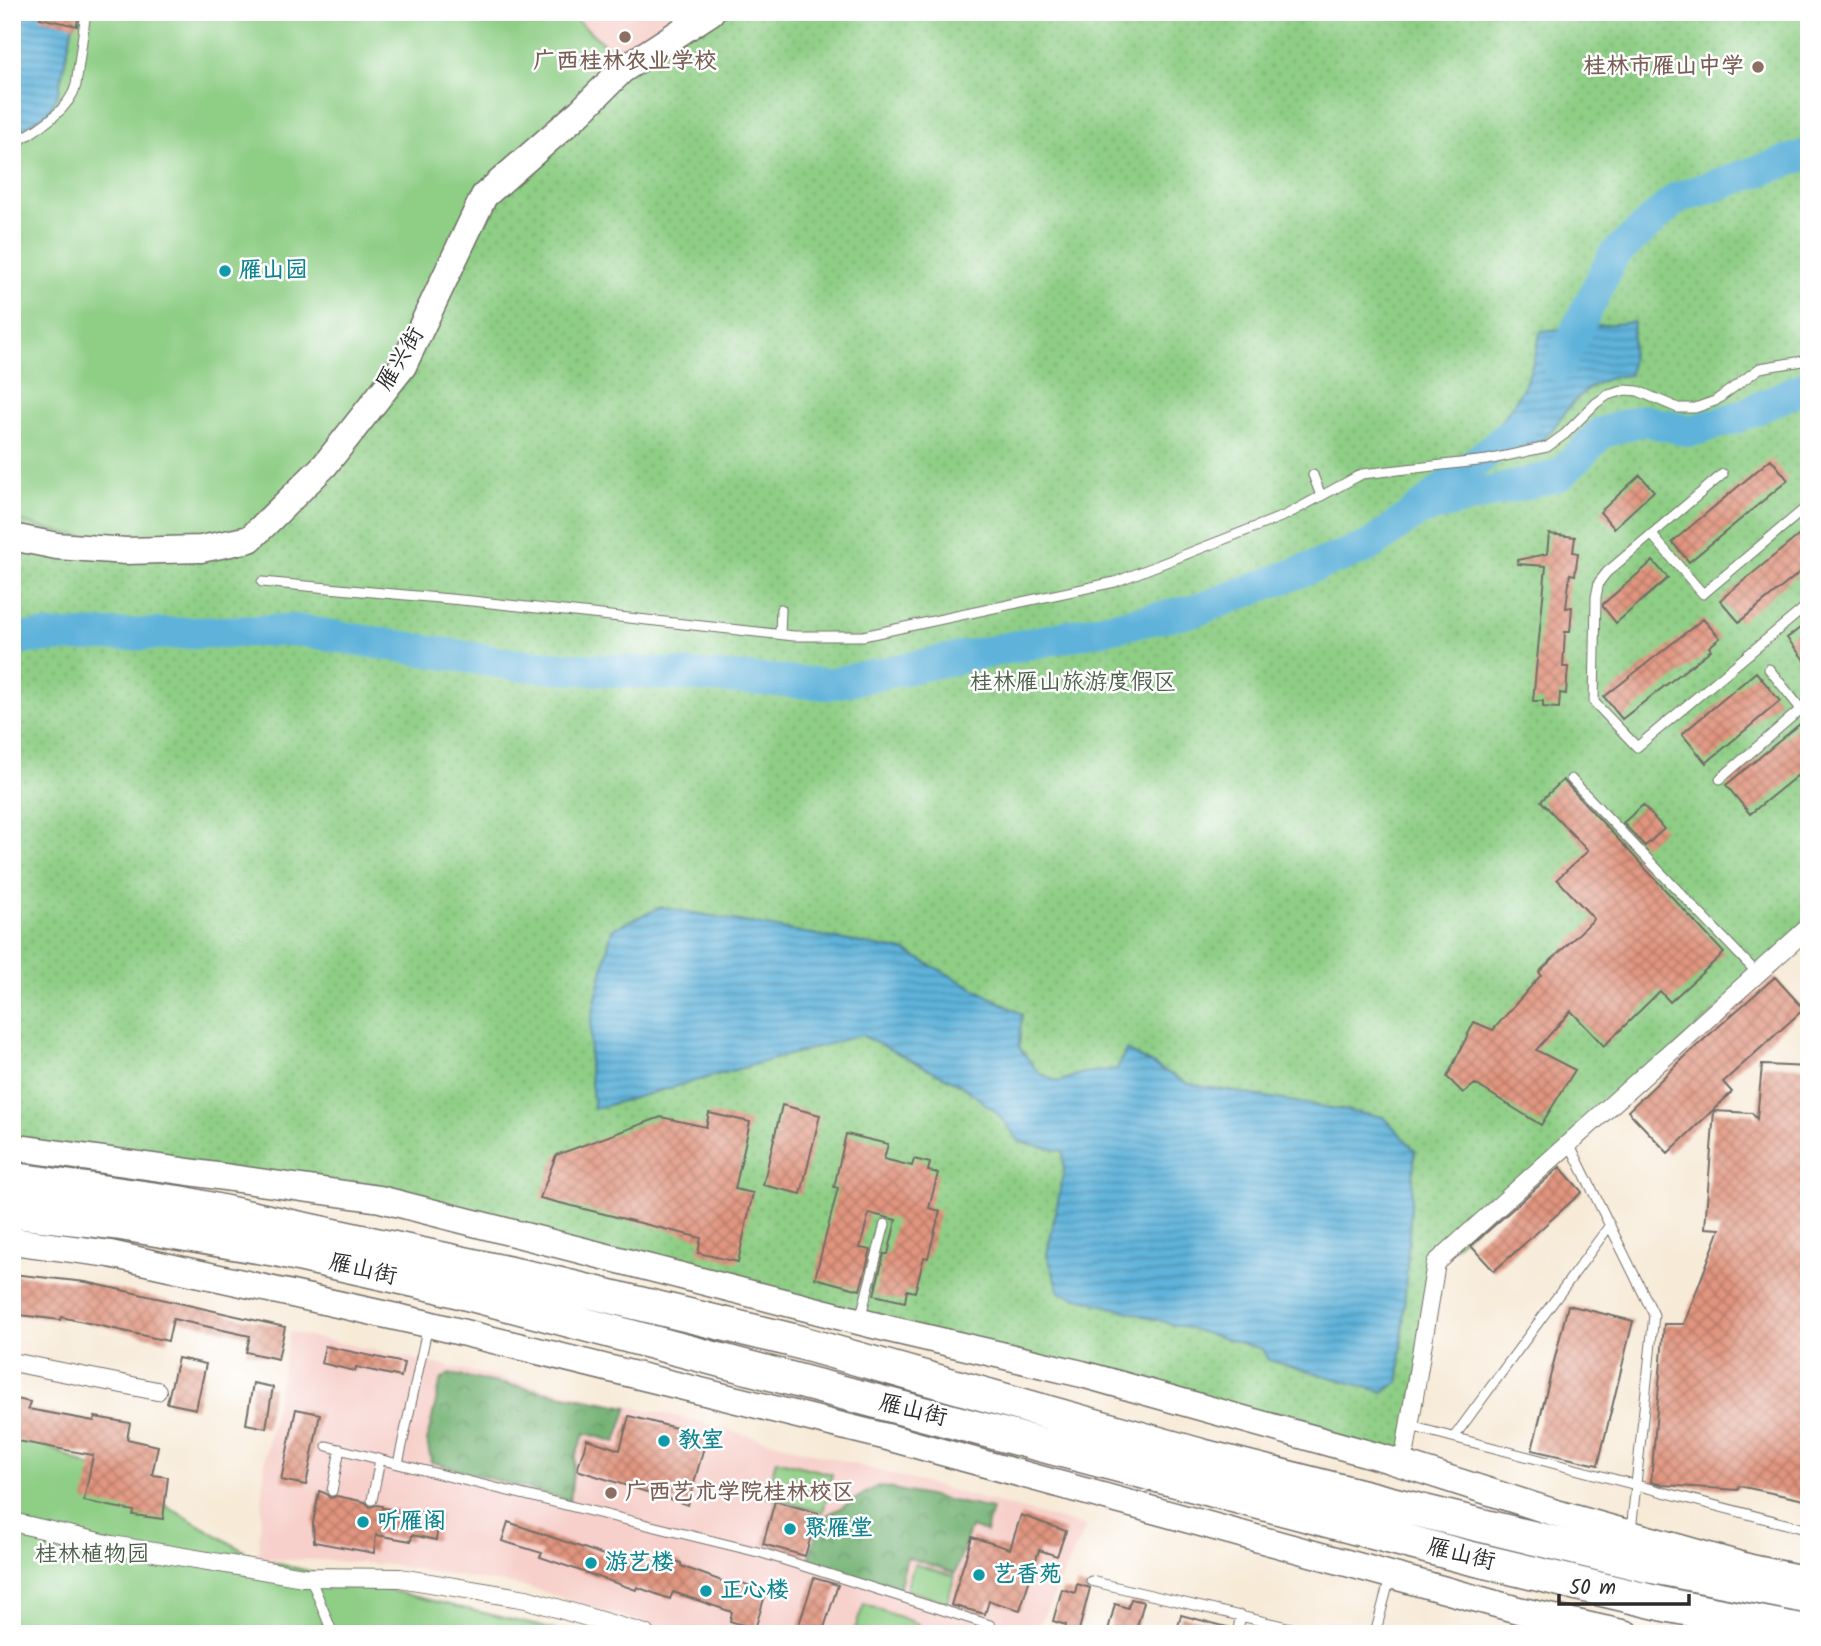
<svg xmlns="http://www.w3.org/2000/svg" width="1821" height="1646" viewBox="0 0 1821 1646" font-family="Kalam,'LXGW WenKai TC',sans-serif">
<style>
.built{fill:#f7d0cb}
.forest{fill:url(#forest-crowns);stroke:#4e6e4e;stroke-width:2}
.park{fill:url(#park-dots);stroke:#5c7c58;stroke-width:2}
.garden{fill:#8ece85;stroke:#5c7c58;stroke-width:2}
.water{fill:url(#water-rules);stroke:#446e82;stroke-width:2}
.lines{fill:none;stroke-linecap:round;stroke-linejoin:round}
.river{stroke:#5eb2da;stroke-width:32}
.building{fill:url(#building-cross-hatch)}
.lane-casing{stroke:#726e67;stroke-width:11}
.street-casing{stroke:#726e67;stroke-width:20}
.secondary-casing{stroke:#726e67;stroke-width:29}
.highway-casing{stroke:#726e67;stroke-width:36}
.lane{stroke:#fff;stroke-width:9}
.street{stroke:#fff;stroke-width:18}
.secondary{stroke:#fff;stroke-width:26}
.highway{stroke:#fff;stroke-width:33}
.education-dot{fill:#8d6e63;stroke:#fff;stroke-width:2.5}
.culture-dot{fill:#0f9aa8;stroke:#fff;stroke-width:2.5}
.labels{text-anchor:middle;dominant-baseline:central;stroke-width:5;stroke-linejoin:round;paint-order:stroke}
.education-label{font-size:23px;font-weight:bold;fill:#785e54;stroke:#fff}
.culture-label{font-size:23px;font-weight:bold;fill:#0d838f;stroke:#fff;text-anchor:start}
.street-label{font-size:23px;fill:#2b2b2b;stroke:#fff}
.park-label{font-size:23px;fill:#495c46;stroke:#fff}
</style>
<defs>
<pattern id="forest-crowns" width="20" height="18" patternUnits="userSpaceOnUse" patternTransform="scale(1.75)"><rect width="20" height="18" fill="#72b172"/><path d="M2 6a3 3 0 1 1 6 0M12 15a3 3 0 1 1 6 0" fill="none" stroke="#5e905e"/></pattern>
<pattern id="park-dots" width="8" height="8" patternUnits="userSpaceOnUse" patternTransform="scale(1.75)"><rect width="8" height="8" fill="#8ece85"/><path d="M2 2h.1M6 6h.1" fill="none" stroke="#7bb173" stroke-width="1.8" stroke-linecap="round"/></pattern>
<pattern id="water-rules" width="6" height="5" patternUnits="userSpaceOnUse" patternTransform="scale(1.75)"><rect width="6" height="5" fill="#5eb2da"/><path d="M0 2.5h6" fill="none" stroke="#4e91b1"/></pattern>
<pattern id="building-cross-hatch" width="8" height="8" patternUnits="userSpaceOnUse" patternTransform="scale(1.75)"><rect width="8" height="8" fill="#e1957f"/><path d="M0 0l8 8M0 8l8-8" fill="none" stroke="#b77a68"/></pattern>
</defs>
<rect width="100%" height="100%" fill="#fff"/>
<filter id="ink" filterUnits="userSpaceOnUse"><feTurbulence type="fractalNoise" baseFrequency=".0143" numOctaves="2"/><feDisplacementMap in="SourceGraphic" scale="14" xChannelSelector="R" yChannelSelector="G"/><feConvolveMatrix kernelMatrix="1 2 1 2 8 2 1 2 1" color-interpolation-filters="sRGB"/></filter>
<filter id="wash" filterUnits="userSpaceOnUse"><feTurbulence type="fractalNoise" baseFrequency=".00686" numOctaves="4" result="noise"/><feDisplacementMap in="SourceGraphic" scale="28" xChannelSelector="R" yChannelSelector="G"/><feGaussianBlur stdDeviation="1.57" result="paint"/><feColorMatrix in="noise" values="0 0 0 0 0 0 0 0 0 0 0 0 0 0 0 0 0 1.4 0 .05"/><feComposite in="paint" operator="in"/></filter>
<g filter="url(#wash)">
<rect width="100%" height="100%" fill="#f7ead7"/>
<path class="built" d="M555,12H690L621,59L571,15Z
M290,1332L684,1418L1086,1527L1035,1634H679L527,1587L390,1565L320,1560L258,1559L265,1458Z"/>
<path class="forest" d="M449,1374L628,1407L616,1442L585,1433L575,1457L570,1501L431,1462L427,1440L441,1380Z
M878,1486L992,1509L986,1532L971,1527L955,1573L907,1557L899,1590L808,1561L821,1519Z"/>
<path class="park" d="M12,12H555L571,15L621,59L711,12H1809V927L1436,1263L1403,1464L380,1199L12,1147Z"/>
<path class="garden" d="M12,12H555L571,15L621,59L478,188L398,354L319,457L245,530L198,540L125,543L55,531L12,519Z
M12,1430L135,1488L258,1559L572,1634H12Z
M776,1460L832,1474L823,1512L766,1497Z
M914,1564L955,1576L947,1602L906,1590Z
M864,1604L919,1624L915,1634H853Z"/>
<path class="water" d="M12,12H76L58,94L48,113L12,135Z
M1634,322L1630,375C1599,377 1582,390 1563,415C1556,425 1546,441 1533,445C1520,450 1489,450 1474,451C1496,428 1517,405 1529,374C1535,361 1537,345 1541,331Z
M661,907L905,951L1022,1014L1019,1047L1039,1073L1058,1082L1083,1073L1117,1069L1126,1050L1189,1084L1384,1117L1415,1150L1399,1382L1383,1392L1268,1360L1262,1349L1060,1293L1047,1254L1064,1171L1063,1151L1020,1142L996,1112L961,1085L861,1035L594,1109L589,1065L591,1021L612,929Z"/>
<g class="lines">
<path class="river" d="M1559,366L1613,256L1677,198L1809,154
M1424,509L1560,475L1601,433L1642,420L1691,431L1736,418L1809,385
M12,638L296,630L517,665L829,684L1197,610L1370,546L1417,511L1522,424"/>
</g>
<g id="blocks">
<path class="building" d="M41,12H79L77,26L40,18Z
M1771,459L1788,480L1689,562L1672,542Z
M1640,475L1654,491L1614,528L1600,512Z
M1809,527V565L1739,622L1720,600Z
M1549,534L1575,537L1573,552L1578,553L1575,575L1570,574L1566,608L1572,607L1570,632H1565L1563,667H1568L1566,694L1560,693L1559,708L1543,707V701H1533L1546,566L1518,564L1517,560L1547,554Z
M1653,561L1668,578L1616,623L1603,607V604Z
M1703,619L1720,638L1709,647L1711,650L1622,719L1604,697Z
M1809,621V666L1787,638Z
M1756,672L1780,701L1706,763L1682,734Z
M1800,724L1809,734V766L1750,814L1726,785Z
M1563,780L1724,953L1670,1002L1660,991L1604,1046L1571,1011L1536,1050L1575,1070L1541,1125L1475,1084L1463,1093L1447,1077L1474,1022L1493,1030L1541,975L1539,972L1594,919L1557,879L1588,851L1541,801Z
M1643,805L1664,829L1645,846L1623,823Z
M1775,977L1804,1009L1723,1082L1732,1092L1668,1153L1628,1111L1692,1050Z
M1762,1065L1809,1067V1501L1739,1486L1738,1490L1663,1485L1651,1482L1664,1324H1684L1720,1229L1705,1228L1714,1111L1752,1113L1757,1119Z
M782,1105L820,1115L801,1194L763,1185Z
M709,1113L750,1122L735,1189L753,1193L738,1262L698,1253L701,1238L540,1198L556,1155L661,1117L706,1127Z
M846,1134L888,1144L884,1159L912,1166L914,1159L930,1163L928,1171L938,1173L929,1208L940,1211L928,1258L924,1257L915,1292L907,1290L905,1302L874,1295L884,1254H888L896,1220L869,1213L860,1248L871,1250L860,1290L815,1278L838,1188L834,1187Z
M1560,1167L1582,1192L1494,1271L1471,1246Z
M12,1274L86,1282L285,1327L278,1359L246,1352L250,1336L173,1319L168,1341L61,1317L60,1320L12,1314Z
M1568,1305L1633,1321L1598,1465L1532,1450Z
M325,1346L404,1363L401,1377L356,1367L355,1371L321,1363Z
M178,1358L206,1364L196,1409L167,1403Z
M253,1383L273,1387L266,1428L246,1424Z
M12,1398L30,1402L28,1409L94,1421L95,1417L130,1423L127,1439L158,1446L152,1475L168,1477L163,1519L133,1515L134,1511L84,1501L93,1455L12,1440Z
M296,1409L320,1414L306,1485L281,1480Z
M629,1416L707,1436L688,1505L577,1470L587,1439L620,1450Z
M319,1491L325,1493L330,1498L337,1496L365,1502L370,1507L377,1505L382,1506V1508L440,1515L436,1540L412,1535L411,1541L376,1535L374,1553L314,1542L313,1523Z
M775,1501L818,1513L805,1556L763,1544Z
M1021,1515L1066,1531L1057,1556L1039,1550L1020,1610L989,1601L985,1614L951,1605L972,1537L1010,1549Z
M508,1522L653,1572L658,1554L681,1563V1566L738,1587L740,1582L766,1592L755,1629L730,1621L732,1612L673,1592L670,1599L637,1587L636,1590L540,1557L542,1553L502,1541Z
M814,1578L838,1585L822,1634H796Z
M1077,1584L1090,1588L1078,1634H1064L1066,1625L1053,1621L1062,1589L1075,1593Z
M1131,1599L1144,1602L1135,1634H1107L1115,1604L1128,1608Z
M1181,1615L1231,1628L1230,1634H1176Z"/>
</g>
</g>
<g filter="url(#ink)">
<use href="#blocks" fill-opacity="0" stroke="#726e67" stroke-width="2"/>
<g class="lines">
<g class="lane-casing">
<path id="lane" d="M12,145C34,131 69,112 76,85L86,12
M1723,474L1607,572L1599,582L1596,597L1594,702L1637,747L1809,604
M1313,475L1321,496
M1652,535L1703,594L1809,505
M262,582L472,601L794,636H863L1115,582L1286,515L1362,474L1487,460L1547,447L1565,434L1596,403L1608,395L1626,390L1638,391L1678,408H1695L1715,401L1760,368L1809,360
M780,634L781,609
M1769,669L1809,719
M1571,779L1757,973
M1720,779L1801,709
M1569,1143L1654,1315L1631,1531
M860,1319L885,1224
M428,1325L398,1464L762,1553L990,1625
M1410,1426L1809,1530
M1454,1437L1610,1225
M327,1446L398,1464
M332,1491L340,1449
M372,1500L380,1460
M310,1577L333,1634
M1091,1581L1317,1634
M1237,1634L1241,1615
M1375,1634L1390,1578"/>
</g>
<g class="street-casing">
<path id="street" d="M12,1362L157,1391
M1403,1464L1436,1263L1809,927
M12,1522L112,1545L303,1577L400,1578L526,1599L645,1634"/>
</g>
<g class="secondary-casing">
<path id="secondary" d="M12,537L57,546L126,551L201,549L250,539L325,465L403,366L484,196L580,112L622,70L711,12
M12,1147L380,1199L889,1329L1082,1374L1387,1459L1556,1513L1751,1568L1809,1580
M12,1241L110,1254L428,1324L887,1437L1518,1610L1626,1634"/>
</g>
<g class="highway-casing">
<path id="highway" d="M12,1179L182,1203L550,1282L791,1340L1203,1456L1397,1505L1645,1565L1809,1597
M12,1211L118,1223L278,1250L439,1286L1466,1557L1667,1605L1809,1632"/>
</g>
<use href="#lane" class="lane"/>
<use href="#street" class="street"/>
<use href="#secondary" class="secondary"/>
<use href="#highway" class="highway"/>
</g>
</g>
<g class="education-dot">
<circle cx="625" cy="37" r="7"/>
<circle cx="1758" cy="67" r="7"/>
<circle cx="611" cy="1493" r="7"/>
</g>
<g class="culture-dot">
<circle cx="225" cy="271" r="7"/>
<circle cx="664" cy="1441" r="7"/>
<circle cx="363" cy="1522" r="7"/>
<circle cx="790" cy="1529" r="7"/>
<circle cx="591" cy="1563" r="7"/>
<circle cx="979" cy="1575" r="7"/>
<circle cx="706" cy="1591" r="7"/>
</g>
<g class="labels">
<g class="education-label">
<text x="625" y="62">广西桂林农业学校</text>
<text x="1744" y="67" text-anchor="end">桂林市雁山中学</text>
<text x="625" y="1493" text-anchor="start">广西艺术学院桂林校区</text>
</g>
<g class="culture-label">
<text x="239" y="271">雁山园</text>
<text x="678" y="1441">教室</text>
<text x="377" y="1522">听雁阁</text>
<text x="804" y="1529">聚雁堂</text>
<text x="605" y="1563">游艺楼</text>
<text x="993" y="1575">艺香苑</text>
<text x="720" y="1591">正心楼</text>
</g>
<g class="street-label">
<text transform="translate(401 359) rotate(-59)">雁兴街</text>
<text transform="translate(363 1270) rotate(13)">雁山街</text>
<text transform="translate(913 1411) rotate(14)">雁山街</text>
<text transform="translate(1461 1555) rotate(14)">雁山街</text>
</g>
<g class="park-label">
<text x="1073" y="683">桂林雁山旅游度假区</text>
<text x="92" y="1555">桂林植物园</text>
</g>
</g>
<rect width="1821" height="1646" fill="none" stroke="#fff" stroke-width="42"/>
<path d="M1559 1594v10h130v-10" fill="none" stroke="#2b2b2b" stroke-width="3.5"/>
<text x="1569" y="1594" font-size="21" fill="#2b2b2b" stroke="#ffffff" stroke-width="5" paint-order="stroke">50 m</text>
</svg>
